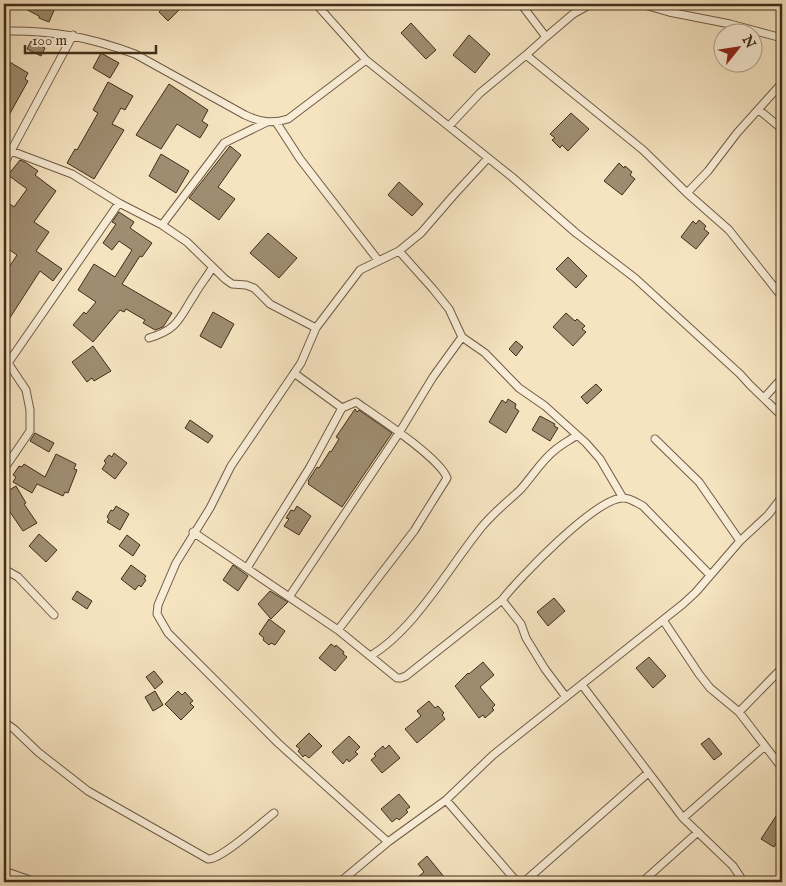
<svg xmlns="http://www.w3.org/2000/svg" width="786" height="886" viewBox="0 0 786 886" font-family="'IM FELL English',serif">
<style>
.building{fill:#9f8d71;stroke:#412e1a}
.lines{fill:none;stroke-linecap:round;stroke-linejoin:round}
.street-casing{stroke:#6e5c44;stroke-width:9}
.street{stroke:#f9edd7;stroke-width:7}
</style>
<rect width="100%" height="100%" fill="#f6e4c1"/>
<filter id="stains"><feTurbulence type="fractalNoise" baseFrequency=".004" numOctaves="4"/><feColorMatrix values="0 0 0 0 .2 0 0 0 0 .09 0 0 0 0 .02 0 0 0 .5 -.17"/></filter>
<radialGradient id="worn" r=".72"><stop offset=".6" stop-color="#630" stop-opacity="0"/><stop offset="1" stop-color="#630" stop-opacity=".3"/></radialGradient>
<path class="building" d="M16,4H44L55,8L49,22L39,18V16Z
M166,4H185L168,21L159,12Z
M411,23L436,50L426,59L401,33Z
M469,35L490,54L475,73L453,55Z
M31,41L45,48L41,56L27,49Z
M101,53L119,63L110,78L93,68Z
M8,61L28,73L25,79L28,81L4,124V69Z
M108,82L133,96L125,110L121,108L112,124L124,130L94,179L67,163L75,149L77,150L98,113L93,110Z
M169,84L208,110L202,121L208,125L200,138L177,124L161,149L136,135Z
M571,113L589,129L568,151L562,145L560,148L552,140L555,138L550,134Z
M230,146L241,155L218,187L235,199L219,220L189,198Z
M161,154L189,171L176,193L149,176Z
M20,160L25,162L38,171L35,175L56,191L34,222L49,232L36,251L62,269L53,281L40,271L4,327V275L17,255L4,246V200L14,207L27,189L8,175Z
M619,163L624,168L625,166L632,172L630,175L635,179L622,195L604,181Z
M399,182L423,204L412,216L388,195Z
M119,212L134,222L130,228L152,243L142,257L140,256L122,284L172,313L163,327L155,330L143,323L145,320L126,309L124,312L120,310L93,342L73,325L84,312L86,314L96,302L78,290L94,264L115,277L132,250L119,241L112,250L103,243L116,224L112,222Z
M699,220L706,226L704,229L709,233L696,249L681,237L693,221L696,224Z
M268,233L297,258L279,278L250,253Z
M568,257L587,276L576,288L556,269Z
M213,312L234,324L221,348L200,336Z
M566,313L575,321L577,319L585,326L582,329L586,332L573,346L553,327Z
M516,341L523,347L516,356L509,349Z
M93,346L111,371L94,381L92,378L87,382L72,362Z
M596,384L602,390L587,404L581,397Z
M508,399L516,404L515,408L519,411L506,433L489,422L502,400L506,403Z
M355,409L357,412L359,410L392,433L342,507L308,484L309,482L308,481L317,467L319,468L330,451L331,452L339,439L336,437Z
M540,416L555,424L554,426L558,428L550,441L532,430Z
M190,420L213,436L208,443L185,428Z
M35,433L54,443L49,452L30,441Z
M114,453L127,463L115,479L102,469L106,463L104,461L109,455L112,457Z
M56,454L76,464L74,469L77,470L68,493L65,492L63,496L37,484L32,493L13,482L16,477L13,475L19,466L22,467L24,464L45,477Z
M16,486L26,503L24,504L37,523L23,531L10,512L8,514L4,506V493Z
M116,506L129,514L120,530L107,522L109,519L107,517L111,510L113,511Z
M297,506L311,516L299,535L284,526L289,519L286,518L291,510L294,511Z
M39,534L57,550L46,562L29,546Z
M127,535L140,545L133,556L119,546Z
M131,565L146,576L144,579L146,580L141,587L139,585L135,590L121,579Z
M233,565L248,576L238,591L223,580Z
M77,591L92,601L87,609L72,599Z
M270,591L288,602L271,619L258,604Z
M554,598L565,611L548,626L537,612Z
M269,619L285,631L275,645L271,643L269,645L263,640L264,638L259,634Z
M331,644L335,647L336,645L344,652L343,654L347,657L335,671L319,658Z
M649,657L666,676L653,688L636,668Z
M483,662L494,675L480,687L495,705L492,708L494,710L485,718L483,715L479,718L455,686L468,673L469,674Z
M154,671L163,682L155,689L146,677Z
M155,691L163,705L153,711L145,697Z
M178,691L182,695L185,692L193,701L190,703L194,707L181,720L165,704Z
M429,701L435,708L438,706L444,713L442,715L445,719L417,743L405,729L421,716L417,711Z
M309,733L322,746L309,758L305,755L303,757L298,751L300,749L296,746Z
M349,736L360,747L355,752L358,754L349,762L347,759L343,764L332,752Z
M709,738L722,754L714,760L701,744Z
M389,745L400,758L382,773L371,760L376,756L374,754L383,746L385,749Z
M399,794L410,807L406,810L408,812L399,820L397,818L392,822L381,809Z
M782,807V833L774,847L761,839Z
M427,856L445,878L440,882H412L424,872L418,864Z"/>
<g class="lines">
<g class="street-casing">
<path id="street" d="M316,4L366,60
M641,4L669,12L730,24L782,38
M4,31C53,30 89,37 135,54L245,115C260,122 272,124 288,119L366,60L512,177L576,233L635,278L740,374L750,385L782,416
M546,37L573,14L591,4
M526,55L643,150L687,193L729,230L782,297
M759,110L782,129
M276,122L300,159L378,260
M449,126L480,93L526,55L546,37L521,4
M4,147L11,151L72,174L119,203L162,225L224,143L267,122
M4,164L73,35
M687,193L708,171L737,133L782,83
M162,225L187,242L225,279L232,284L246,285L254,288L270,304L316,328
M399,251L433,289L449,309L462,337L485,353L519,388L545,406L586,443L600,459L623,498
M149,338C179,329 179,318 195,294C200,285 207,277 212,268
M4,361L8,363L26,390L30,410V431L4,469
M8,363L119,203
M764,398L782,378
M655,439L699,482L740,541
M193,532L338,630L397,678H401L406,676L502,600
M247,568L310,467L342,408L294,373
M4,569L18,577L54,615
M289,597L399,433L433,377L462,337
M663,620L699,674L710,688L739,712
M338,630L414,531L447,478C440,458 376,416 356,402L342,408
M370,656C412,632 447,571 477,533C489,516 505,504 520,490C532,477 541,461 555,450C562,444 570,440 577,435
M782,668L739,712L782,768
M582,685L683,818L733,866L741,878V882
M566,697L545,669L526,638L521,624L502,600C520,577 594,500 622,498C629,497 637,503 643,506L710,575
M4,722L14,729L38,752L88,791L208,859C221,860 261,823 274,813
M446,800L517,882
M683,818L765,746
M388,842L278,743L168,633L157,614L158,605L176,563L210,508L231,466L301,363L316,328L360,270L399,251L421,233L453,196L488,158
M4,871L36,882
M340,882L388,842L446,800L493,755L683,604L696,592L740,541L768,515L782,497
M524,882L648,773
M642,882L698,832"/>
</g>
<use href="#street" class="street"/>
</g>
<rect width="786" height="886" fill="none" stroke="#f6e4c1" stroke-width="20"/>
<rect x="5" y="5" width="776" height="876" fill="none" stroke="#412e1a" stroke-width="2.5"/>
<rect x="10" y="10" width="766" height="866" fill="none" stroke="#412e1a"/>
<g transform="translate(738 48) rotate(60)"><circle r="24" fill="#f9edd7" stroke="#afa18b"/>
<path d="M0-4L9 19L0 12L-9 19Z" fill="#8f2418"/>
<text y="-8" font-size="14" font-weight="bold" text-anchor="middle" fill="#412e1a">N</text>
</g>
<path d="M25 45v8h131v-8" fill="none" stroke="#412e1a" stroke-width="2.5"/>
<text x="32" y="45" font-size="15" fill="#412e1a" stroke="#f9edd7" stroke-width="4" paint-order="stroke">100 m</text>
<rect width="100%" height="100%" filter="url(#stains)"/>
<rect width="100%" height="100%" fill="url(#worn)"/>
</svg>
